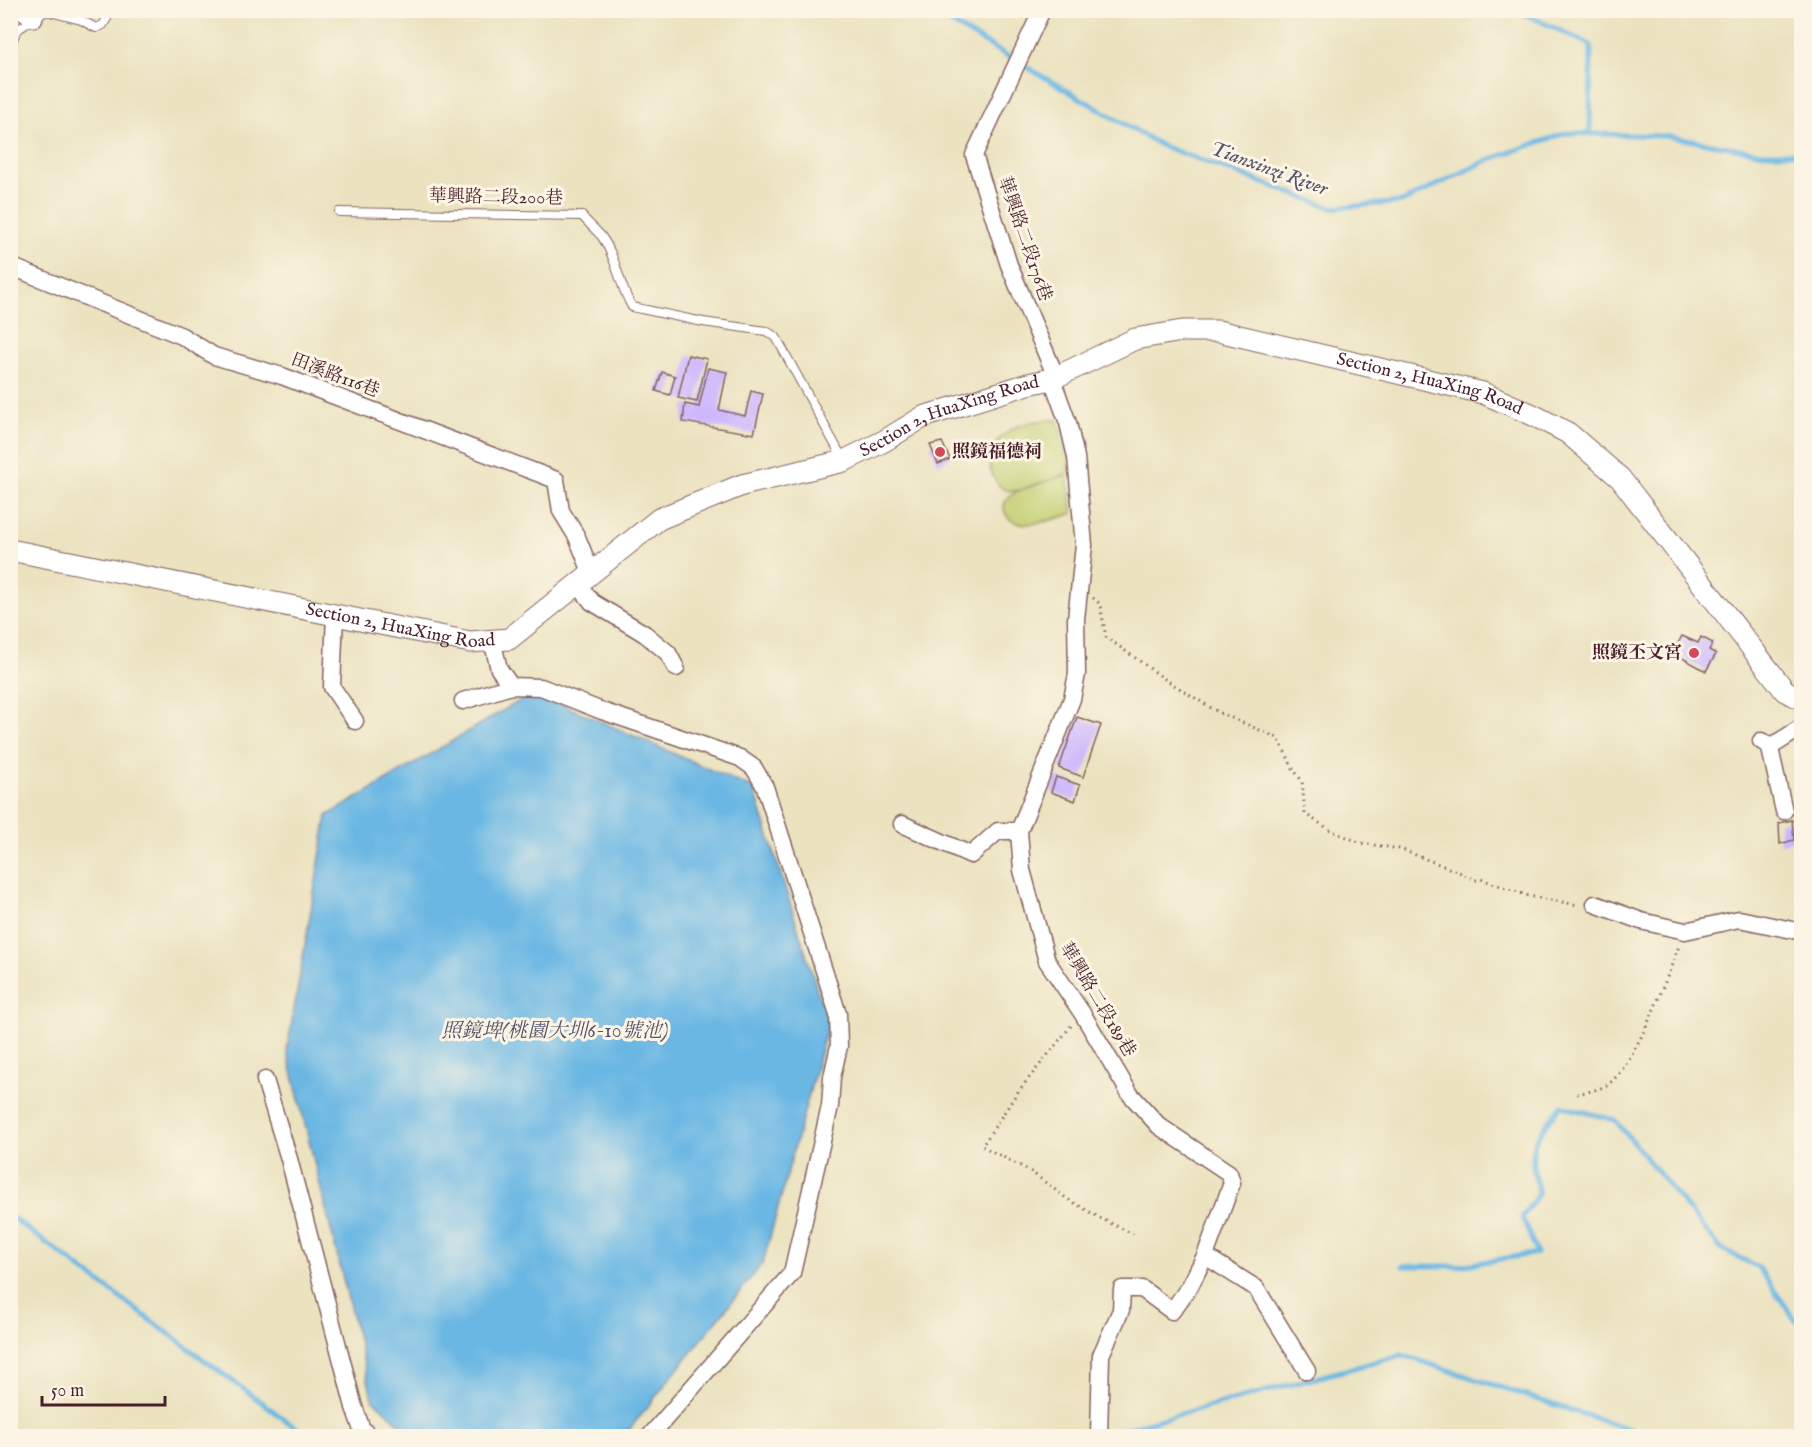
<svg xmlns="http://www.w3.org/2000/svg" width="1812" height="1447" viewBox="0 0 1812 1447" font-family="'IM FELL English','Noto Serif TC',serif">
<style>
.green{fill:#c1ce70;stroke:#86764e;stroke-width:1.5}
.water{fill:#6ab7e4;stroke:#5a6b88;stroke-width:1.5}
.lines{fill:none;stroke-linecap:round;stroke-linejoin:round}
.stream{stroke:#6ab7e4;stroke-width:5}
.building{fill:#cbb4ff}
.service-casing{stroke:#82635f;stroke-width:10}
.minor-casing{stroke:#82635f;stroke-width:19}
.tertiary-casing{stroke:#82635f;stroke-width:23}
.path{stroke:#82635f;stroke-width:3;stroke-dasharray:1.5 4.5;stroke-linecap:butt}
.service{stroke:#fff;stroke-width:8}
.minor{stroke:#fff;stroke-width:16}
.tertiary{stroke:#fff;stroke-width:21}
.poi-dot{fill:#d1495b;stroke:#fcf5e5;stroke-width:2}
.labels{text-anchor:middle;dominant-baseline:central;stroke-width:6;stroke-linejoin:round;paint-order:stroke}
.street-label{font-size:18px;fill:#4a1f2b;stroke:#fcf5e5}
.poi-label{font-size:18px;font-weight:bold;fill:#4a1f2b;stroke:#fcf5e5;text-anchor:start}
.water-label{font-size:20px;font-style:italic;fill:#55546c;stroke:#fcf5e5}
</style>
<rect width="100%" height="100%" fill="#fcf5e5"/>
<filter id="ink" filterUnits="userSpaceOnUse"><feTurbulence type="fractalNoise" baseFrequency=".0167" numOctaves="2"/><feDisplacementMap in="SourceGraphic" scale="12" xChannelSelector="R" yChannelSelector="G"/><feConvolveMatrix kernelMatrix="1 2 1 2 8 2 1 2 1" color-interpolation-filters="sRGB"/></filter>
<filter id="wash" filterUnits="userSpaceOnUse"><feTurbulence type="fractalNoise" baseFrequency=".008" numOctaves="4" result="noise"/><feDisplacementMap in="SourceGraphic" scale="24" xChannelSelector="R" yChannelSelector="G"/><feGaussianBlur stdDeviation="1.35" result="paint"/><feColorMatrix in="noise" values="0 0 0 0 0 0 0 0 0 0 0 0 0 0 0 0 0 1.4 0 .05"/><feComposite in="paint" operator="in"/></filter>
<g filter="url(#wash)">
<rect width="100%" height="100%" fill="#ebe2bf"/>
<path class="green" d="M1048,420H1057L1069,462L1068,473C1057,477 1019,493 1010,491C1002,490 996,483 993,476C982,453 999,434 1020,425C1028,422 1039,421 1048,420Z
M1067,475L1073,513C1057,519 1006,537 1004,507C1004,501 1009,496 1014,493C1028,485 1051,480 1067,475Z"/>
<path class="water" d="M534,692L754,789L828,1024L763,1263L624,1436H414L373,1400L287,1051L327,816Z"/>
<g class="lines">
<path class="stream" d="M929,10L1162,146L1332,208L1402,202L1488,160L1566,133L1666,136L1763,153H1802
M1516,10L1591,45L1590,134
M10,1216L307,1436
M1403,1266H1459L1537,1253L1522,1217L1539,1193C1527,1145 1531,1144 1561,1106L1615,1120L1720,1248L1758,1267L1796,1321L1802,1323
M1113,1432L1402,1355L1650,1436"/>
</g>
<g id="blocks">
<path class="building" d="M688,355L707,359L697,402L678,398Z
M708,368L727,372L719,410L745,416L751,391L763,394L754,434L683,422L685,404L699,407Z
M662,372L675,376L670,395L656,391Z
M942,442L950,459L938,464L930,445Z
M1682,636L1698,643L1701,637L1713,643L1709,650L1716,654L1706,671L1673,653Z
M1077,717L1101,725L1083,777L1059,768Z
M1056,777L1080,785L1075,801L1051,792Z
M1792,820L1794,840L1780,844L1779,823Z"/>
</g>
</g>
<g filter="url(#ink)">
<use href="#blocks" fill-opacity="0" stroke="#82635f" stroke-width="1.5"/>
<g class="lines">
<g class="service-casing">
<path id="service" d="M10,46L17,30L46,11L81,20L96,28L103,25L112,10
M339,212L582,216C588,223 596,230 602,237C617,258 619,286 632,307L703,322L766,331L776,337L844,461"/>
</g>
<g class="minor-casing">
<path id="minor" d="M21,10L34,19
M1042,10L974,155L1009,265L1053,370L1052,379L1068,423L1076,457L1084,545L1076,619L1077,674L1072,699L1019,831L1022,870L1047,961L1082,1013L1130,1094L1159,1126L1229,1173L1232,1183L1205,1256L1190,1286L1172,1311L1142,1289H1122L1121,1310L1101,1355L1099,1436
M10,266L182,336L214,356L282,376L556,480L561,511L577,537L591,572
M577,583L592,602L645,634L668,653L676,668
M335,615L332,687L355,721
M492,640L499,669L511,686
M463,701L511,686L541,687L602,711L740,758L754,768L765,787L838,1014L839,1046L832,1077L830,1106L792,1273L650,1436
M1761,741L1772,746L1802,727
M1769,744L1784,811
M902,824L971,855L998,831H1019
M1595,904L1641,921L1685,931L1739,919L1802,932
M265,1080L289,1159L354,1407L361,1427L369,1436
M1205,1256L1256,1288L1307,1371"/>
</g>
<g class="tertiary-casing">
<g id="tertiary">
<path id="s1" d="M10,550L470,642L509,639L659,519L742,485L844,461L884,441L923,417L1028,384L1052,379L1135,339L1182,331H1218L1483,393L1533,415L1568,433L1620,478L1785,691L1802,699"/>
</g>
</g>
<path class="path" d="M1093,598L1100,604L1106,637L1166,680L1218,712L1278,738L1294,770L1302,781L1305,814L1332,831L1361,843L1400,849L1459,872L1475,880L1481,879L1529,896L1578,905
M1071,1026L1017,1093L982,1146L1030,1171L1066,1198L1100,1218L1133,1234
M1577,1094C1586,1092 1599,1090 1607,1085C1635,1067 1666,979 1679,946"/>
<use href="#service" class="service"/>
<use href="#minor" class="minor"/>
<use href="#tertiary" class="tertiary"/>
</g>
</g>
<g class="poi-dot">
<circle cx="940" cy="452" r="6"/>
<circle cx="1694" cy="653" r="6"/>
</g>
<g class="labels">
<g class="street-label">
<text transform="translate(496 198) rotate(1)">華興路二段200巷</text>
<text transform="translate(1024 239) rotate(71)">華興路二段176巷</text>
<text transform="translate(335 376) rotate(21)">田溪路116巷</text>
<text stroke="none"><textPath href="#s1" startOffset="1514">Section 2, HuaXing Road</textPath></text>
<text stroke="none"><textPath href="#s1" startOffset="1010">Section 2, HuaXing Road</textPath></text>
<text stroke="none"><textPath href="#s1" startOffset="398">Section 2, HuaXing Road</textPath></text>
<text transform="translate(1097 1000) rotate(59)">華興路二段189巷</text>
</g>
<g class="poi-label">
<text x="952" y="452">照鏡福德祠</text>
<text x="1682" y="653" text-anchor="end">照鏡丕文宮</text>
</g>
<g class="water-label">
<text transform="translate(1269 169) rotate(20)">Tianxinzi River</text>
<text x="555" y="1031">照鏡埤(桃園大圳6-10號池)</text>
</g>
</g>
<rect width="1812" height="1447" fill="none" stroke="#fcf5e5" stroke-width="36"/>
<path d="M42 1396v9h123v-9" fill="none" stroke="#4a1f2b" stroke-width="3"/>
<text x="51" y="1396" font-size="18" fill="#4a1f2b" stroke="#fcf5e5" stroke-width="4.5" paint-order="stroke">50 m</text>
</svg>
